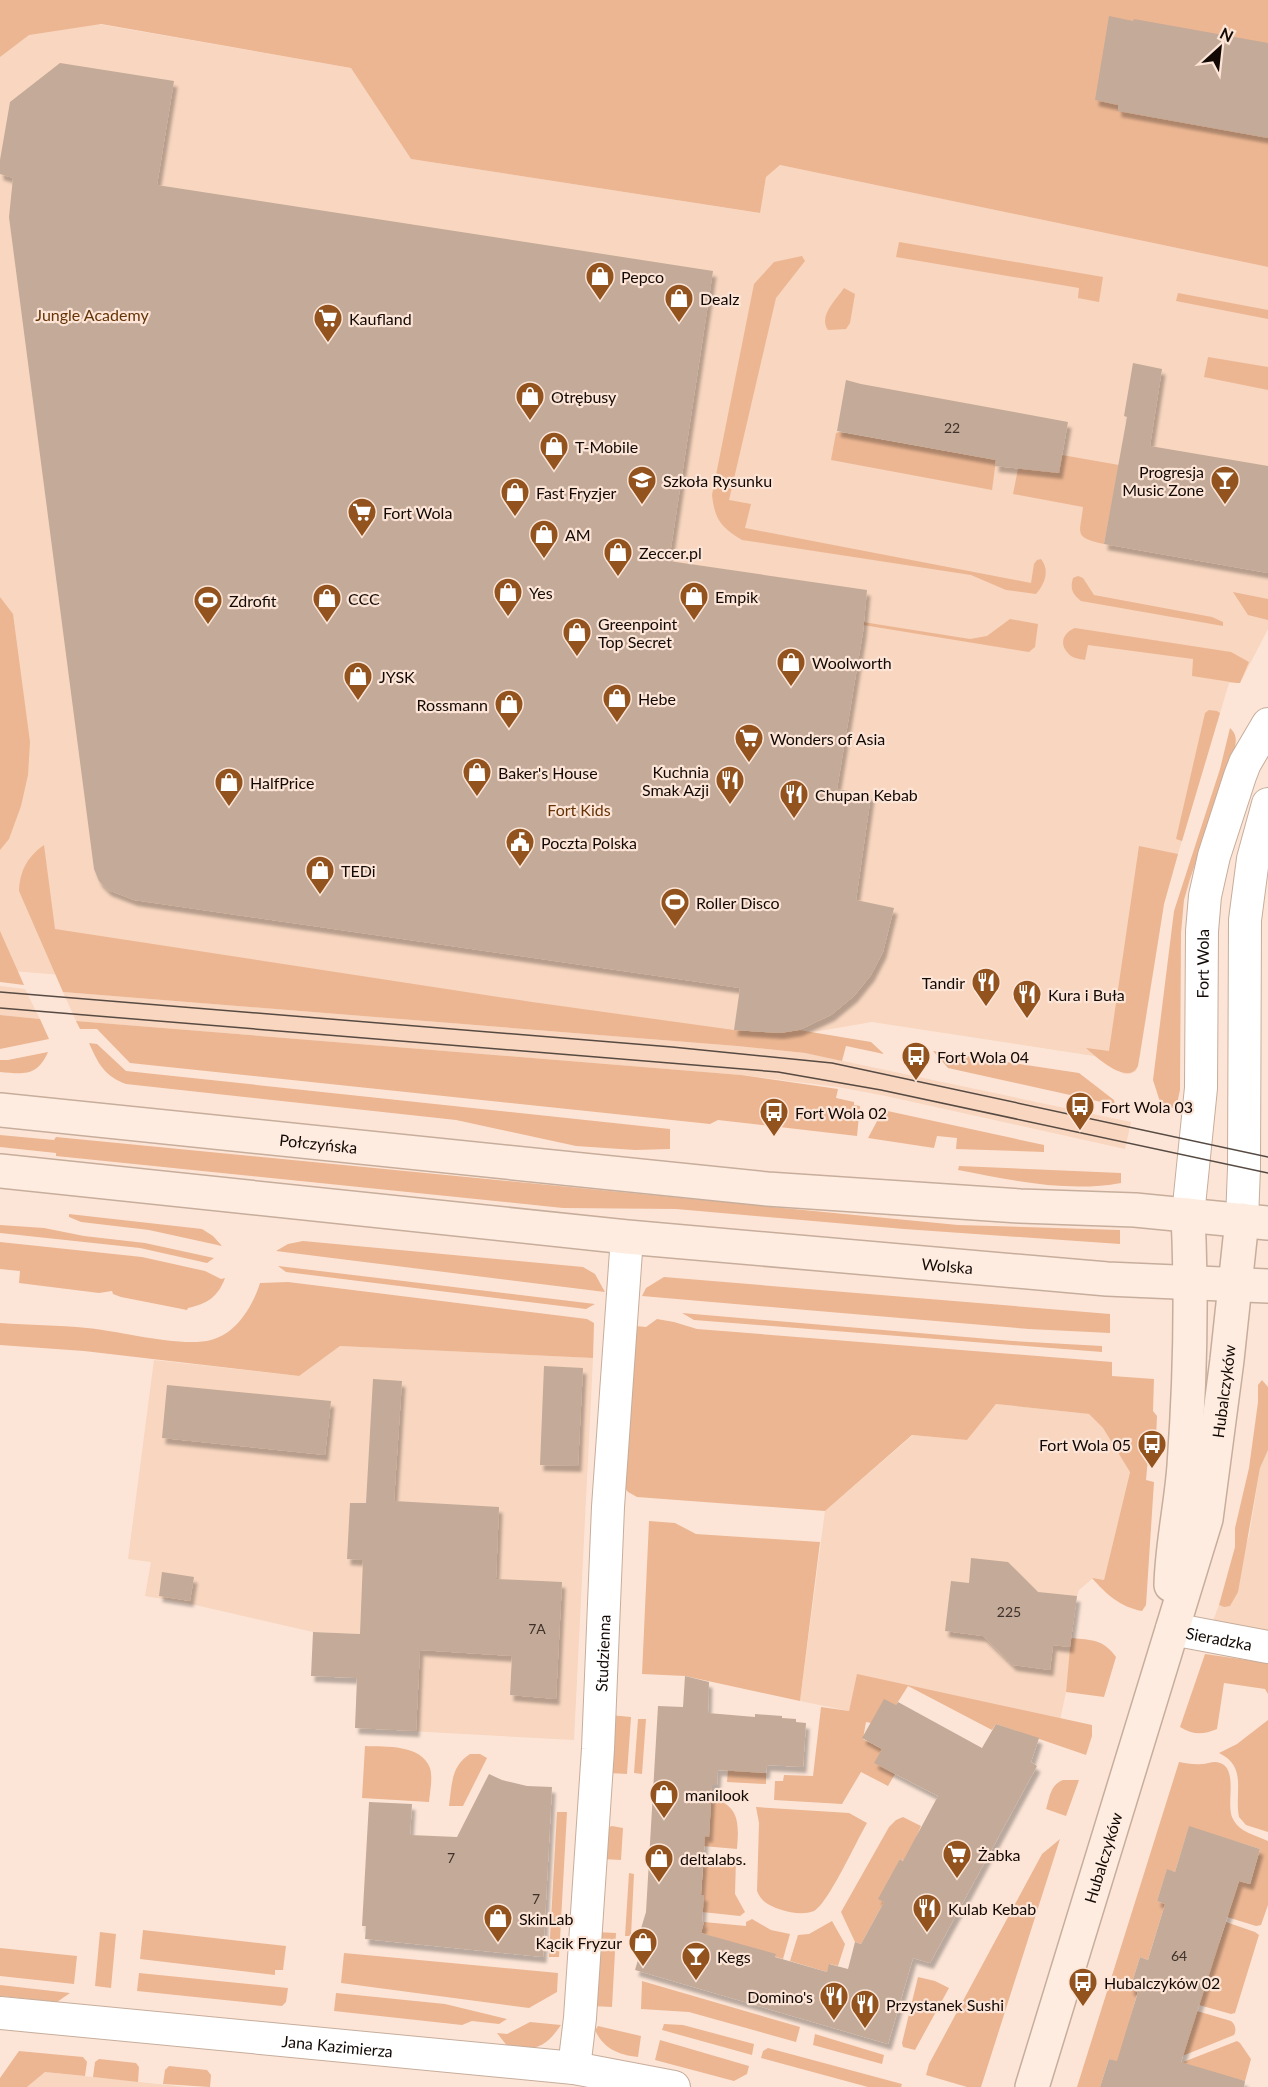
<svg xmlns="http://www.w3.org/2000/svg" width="1268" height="2087" viewBox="0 0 1268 2087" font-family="Lato,sans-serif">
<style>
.built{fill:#f8d6bf}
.green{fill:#ecb692}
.building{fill:#c4aa98;filter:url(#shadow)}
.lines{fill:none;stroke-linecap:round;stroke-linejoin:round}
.street-casing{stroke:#c7ad9b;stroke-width:34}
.secondary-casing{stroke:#c7ad9b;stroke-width:36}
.street{stroke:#fff;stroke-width:32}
.secondary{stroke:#feece0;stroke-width:33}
.tram{stroke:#574a42;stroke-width:1.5}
.labels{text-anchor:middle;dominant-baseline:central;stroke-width:4.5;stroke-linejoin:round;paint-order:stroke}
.number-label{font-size:14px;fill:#3e3129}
.poi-label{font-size:16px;fill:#120904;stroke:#fce5d7;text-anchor:start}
.park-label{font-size:16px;fill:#653307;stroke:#fce5d7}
.street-label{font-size:16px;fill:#120904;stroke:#fce5d7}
</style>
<defs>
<filter id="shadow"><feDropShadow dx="3.5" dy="6" stdDeviation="1.5" flood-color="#0004"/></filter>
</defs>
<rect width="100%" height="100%" fill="#fce5d7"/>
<path class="built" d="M0,7L351,68L411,159L759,213L766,177L780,165L1268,267V629L1240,683H1229L1178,854L1164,904L1140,1056L1136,1071L1130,1074H1124L1094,1056L872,1022L772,1039L399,1002L0,970Z
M0,986L25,989L40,1019L0,1015Z
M63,992L737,1046L805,1053L1131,1122L1125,1149L886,1096L838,1087L741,1075L76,1021Z
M340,1346L593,1358L574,1740L355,1728L360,1634L313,1632L187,1603L145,1596L151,1562L128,1559L154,1360L298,1376Z
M996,1404L1089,1414L1103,1428L1130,1471L1104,1580L1092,1579L1079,1590L1077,1596L1066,1692L1060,1720L857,1675L849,1711L800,1701L825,1511L913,1435L967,1440Z
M1268,1450V1641L1210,1629L1219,1605L1224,1607L1249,1536L1260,1468Z
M45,2072L93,2077L186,2087H27Z"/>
<path class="green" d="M0,0H1268V267L780,165L766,177L760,213L411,159L351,68L101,24L29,35L0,57Z
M899,242L1103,277L1099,302L1078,298L1079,288L896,257Z
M802,256L805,261L776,298L729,500L751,504L745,528L1031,583L1034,564L1037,560L1041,559C1050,570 1045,584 1036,594L1006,590L971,575L742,540C721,527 715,520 712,495L754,284L774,262Z
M844,288L855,294L850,323L846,329L828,330C818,316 836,300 844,288Z
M1178,293L1268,310V319L1176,301Z
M1208,357L1268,367V390L1204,377Z
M839,432L996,460L992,490L831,460L836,433Z
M1062,455L1119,465L1104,544C1073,537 1080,535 1083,507L1013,494L1019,464L1056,471V473H1058Z
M1078,576L1083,578L1094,595L1212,617L1223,622V626L1081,601C1072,594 1070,589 1073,578Z
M1233,592L1268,599V620L1248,615Z
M0,597L13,614L30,742L28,775L21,806L9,839L0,850Z
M1010,619L1038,624L1035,647L1029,652L863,625V622L970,639L987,636Z
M1075,628L1231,652L1249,662L1240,683H1237L1192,676L1193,659L1088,645L1085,660C1079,659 1071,658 1067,652C1059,643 1064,632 1075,628Z
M1209,710L1217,711L1220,713L1182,841L1176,839L1205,713Z
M1230,728C1238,735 1236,743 1234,752L1190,879L1184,900L1181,933L1180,1090L1177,1104L1172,1108L1161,1105L1153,1080L1174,911L1220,769Z
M44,845L55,929L532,1002L734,1030L780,1033L799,1030L871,1042L884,1054L846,1046L842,1061L805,1053L737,1046L63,992L19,891C20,871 27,857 44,845Z
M1139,846L1178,854L1164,904L1138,1066C1128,1086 1097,1058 1086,1048L1109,1051Z
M0,931L24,985L0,982Z
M0,1015L40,1019L49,1039L0,1049Z
M76,1021L741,1075L838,1089L836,1098L854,1102V1105L860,1106L857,1136L718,1120L710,1124L130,1063L97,1029H80Z
M89,1043L97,1044L126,1071L670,1129V1149L635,1150L576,1146L456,1120L126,1084C104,1076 98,1063 89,1043Z
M933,1051L1079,1073L1114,1100L1115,1105L948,1068Z
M48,1052C37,1077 23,1074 0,1072V1060H8Z
M883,1110L1044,1145V1152L956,1149L957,1138L937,1136L934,1148L868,1138Z
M0,1135L54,1140L56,1137L958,1225L1120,1230V1244L904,1229L676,1209L563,1208L56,1156V1153L0,1147Z
M959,1166L1121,1173V1183C1067,1193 1010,1180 958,1170Z
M69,1214L202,1229L213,1236L222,1246L149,1230L81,1222L69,1217Z
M0,1225L44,1228L84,1236L145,1243L214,1258L207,1263L140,1248L0,1233Z
M303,1241L583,1267L595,1274L605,1292L276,1251L288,1244Z
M0,1242L142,1257L205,1271L221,1279L225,1278C218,1297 207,1304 188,1308L187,1310L121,1297L113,1294L112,1291L99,1293L19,1283L20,1271L0,1269Z
M278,1266L595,1304L586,1309L286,1272Z
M664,1277L1110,1314V1333L1029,1329L642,1296L646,1288Z
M288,1282L587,1319L594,1323L593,1358L340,1346L299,1376L84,1351L0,1345V1323C29,1325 59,1325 87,1328C120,1331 182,1348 211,1340C236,1334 253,1306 260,1283Z
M682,1313L1013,1341L1102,1346V1352L694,1320Z
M657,1319L674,1322L697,1329L1112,1362V1376L1154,1379L1153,1411L1157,1416L1155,1459L1148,1458L1146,1480L1154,1482L1146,1605L1142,1611C1120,1607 1106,1594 1092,1578L1104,1580L1130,1472L1103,1428L1089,1414L996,1404L967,1440L912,1435L825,1511L637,1497L628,1492L624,1487L635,1326L646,1327Z
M1262,1380L1268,1387V1450L1260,1468L1238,1592L1230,1606L1224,1607L1219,1605L1235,1547V1528L1249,1468L1258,1402V1385Z
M649,1521L675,1523L696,1534L820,1542L800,1701L685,1676L642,1674Z
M1071,1638C1092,1640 1103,1639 1116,1657L1104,1697L1066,1692Z
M1205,1654L1268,1663V1694L1265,1689L1224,1683L1217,1729C1203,1735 1193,1735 1180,1727Z
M857,1674L1092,1725V1736L1086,1755L996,1724L992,1730L908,1686L896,1705L871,1723L866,1722L863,1739L882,1749L875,1763L895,1774L888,1786L861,1772L842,1804L774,1800L775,1781H783L784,1775L813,1776L821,1707L849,1711Z
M610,1715L631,1717L627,1774L609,1773Z
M638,1719H646L642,1774L634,1773Z
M1268,1720V1832L1246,1825L1239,1817C1234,1792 1248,1767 1219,1753L1237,1744Z
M365,1746C386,1747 421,1744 430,1768C433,1778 430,1791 429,1802L362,1798Z
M470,1754H480L487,1758L463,1806H449C452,1784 451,1766 470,1754Z
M1179,1762C1186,1763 1194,1765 1202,1764C1208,1764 1214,1760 1220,1763C1239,1769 1225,1806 1233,1819C1240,1833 1256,1835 1268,1841V1905L1261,1925L1256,1926L1227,1917L1239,1881L1250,1884L1260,1849L1189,1827L1175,1872L1167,1870L1157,1901L1165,1904L1148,1960L1140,1957L1130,1989L1138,1991L1129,2023L1121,2063L1109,2059L1100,2087H1077Z
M728,1770L766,1773V1784L727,1782Z
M1063,1780H1079L1066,1816L1046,1809C1050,1797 1050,1785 1063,1780Z
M711,1798C740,1805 739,1824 737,1849L703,1846V1836H709Z
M756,1807L849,1813L867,1823C857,1840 828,1904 814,1911C804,1915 791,1913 782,1910C770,1906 762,1903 757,1891L759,1823Z
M557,1812H567L559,1957H549Z
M903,1817L921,1826L906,1862L900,1859L884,1902L861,1944L855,1942L841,1912L889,1827L896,1820Z
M612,1826L623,1828L621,1860L602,1859L606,1828Z
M1060,1839L981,2087H967L926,2075L929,2064L1042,1854Z
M704,1857L736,1859L735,1894L745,1912L740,1916L702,1912L704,1895H701Z
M629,1873L634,1874L631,1936H625Z
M752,1919L771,1930L790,1934L783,1959L701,1933L704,1922L746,1926V1922Z
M832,1921L845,1944L838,1966L830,1964L827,1972L790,1961L798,1935L809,1934Z
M1226,1922L1255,1932L1259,1935L1235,2013L1231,2014L1199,2005L1212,1941L1219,1943Z
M143,1930L286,1946L283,1970H275V1975L140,1959Z
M100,1932L116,1934L111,1988L95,1986Z
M596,1932L616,1933L612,2007L592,2006Z
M0,1948L77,1956L74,1984L0,1976Z
M344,1953L558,1973L557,1992L529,2008L341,1983Z
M139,1973L288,1988L286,2002L282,2006L137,1991Z
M918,1977L935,1981L949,1988L915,2050L903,2047L902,2043Z
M642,1981L800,2027L796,2042L689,2012L641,2009Z
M0,1985L70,1993L57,2002L0,1996Z
M336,1993L445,2004L507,2019L499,2024L472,2021L462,2025L334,2011Z
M1197,2011L1231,2021C1235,2024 1237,2030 1234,2035L1175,2059Z
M530,2022L561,2025C545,2048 536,2051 508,2047L497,2033L507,2034Z
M664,2024L683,2025L754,2044L752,2055L662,2030Z
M598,2026L641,2036L638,2057C618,2055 603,2048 595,2030Z
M815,2034L884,2055L882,2064L813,2045Z
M660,2040L749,2066L747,2074L734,2081L655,2060Z
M1237,2041L1240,2043L1251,2059L1245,2081L1173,2066Z
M768,2048L902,2084L901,2087H868L761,2058L763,2051Z
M19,2051L83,2057L87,2062L85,2076L45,2072L27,2087H0V2078Z
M99,2059L136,2063L139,2067L138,2082L93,2077L95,2062Z
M169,2066L207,2070L211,2075L210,2087L163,2084L165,2070Z"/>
<path class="building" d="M1109,16L1133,21L1134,19L1268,43V138L1118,111V105L1095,100Z
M60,63L174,81L157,185L713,271L669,561L867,590L863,632L837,789L871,795L856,900L894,908L883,952L871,975L854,996L831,1015L799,1030L780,1033L734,1030L740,988L134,900L108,890L99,881L94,869L9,217L13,178L0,174V160L10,102Z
M1133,363L1162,369L1150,446L1268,466V573L1104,544L1127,417L1124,416Z
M846,380L861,384L1068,422L1059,473L995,466L996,460L837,431Z
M544,1366L583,1368L578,1466L540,1465Z
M373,1379L402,1381L394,1501L499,1507L496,1579L562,1582L556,1699L510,1695L512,1656L420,1650L416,1731L355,1728L357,1678L311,1676L313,1632L360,1634L363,1560L347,1559L350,1503H366Z
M167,1385L331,1401L325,1455L162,1438Z
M971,1558L1008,1562L1038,1592L1077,1596L1070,1647L1053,1645L1050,1670L1013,1665L983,1636L945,1631L951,1581L969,1583Z
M162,1572L194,1577L190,1601L159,1596Z
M685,1676L709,1682L708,1713L755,1717V1714L782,1716V1718L796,1719V1722L806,1723L803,1767L767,1765L766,1773L718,1770L717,1785H712L709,1837L705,1836L701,1895H704L702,1922H704L701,1933L776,1954L775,1957L827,1972L829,1964L848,1969L855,1942L861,1944L884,1902L878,1899L900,1859L903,1861L938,1796L874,1763L882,1749L862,1738L884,1699L896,1705L898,1702L982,1748L996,1724L1039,1738L1031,1762L1037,1766L930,1963L913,1958L888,2044L635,1970L645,1936L639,1935L646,1912L658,1706L683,1707Z
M489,1774L502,1780L527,1786L552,1787L543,1957L365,1939L366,1926H362L369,1802L412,1804L410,1835L457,1837Z
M1189,1826L1260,1849L1250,1884L1239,1881L1181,2062L1245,2081L1244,2087H1100L1109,2059L1117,2061L1138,1992L1130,1989L1140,1957L1148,1960L1165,1904L1157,1901L1167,1869L1175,1872Z"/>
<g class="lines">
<g class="street-casing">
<g id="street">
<path id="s1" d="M1188,1215L1201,1088L1202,931L1205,896L1214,856L1240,776L1245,763L1268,724"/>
<path d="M1242,1220L1244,1168L1245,920L1253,859L1268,804"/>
<path id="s2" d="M1172,1629L1268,1647"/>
<path id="s3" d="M0,2013L574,2068L674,2087"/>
<path id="s4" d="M574,2068L580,2018L598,1749L608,1507L627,1237"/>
</g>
</g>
<g class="secondary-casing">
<g id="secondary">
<path id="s5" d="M0,1110L767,1189L1020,1206L1135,1210L1268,1223"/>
<path id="s6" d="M0,1171L627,1237L1107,1279L1268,1286"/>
<path d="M1171,1585C1172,1545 1181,1506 1184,1466C1190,1383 1192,1299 1188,1215"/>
<path id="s7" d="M1032,2087L1206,1519L1227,1360L1242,1220"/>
</g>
</g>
<use href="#street" class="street"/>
<use href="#secondary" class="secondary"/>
<path class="tram" d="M0,992L672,1047L832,1063L1268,1157
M0,1008L778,1072L881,1090L1268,1173"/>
</g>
<defs>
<g id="shop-pin" transform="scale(1.5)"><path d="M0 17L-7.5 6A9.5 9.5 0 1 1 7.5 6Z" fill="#93531e" stroke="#fce5d7"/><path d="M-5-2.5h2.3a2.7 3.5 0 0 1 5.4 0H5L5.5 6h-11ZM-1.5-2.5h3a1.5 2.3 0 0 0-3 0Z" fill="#fff"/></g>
<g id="supermarket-pin" transform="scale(1.5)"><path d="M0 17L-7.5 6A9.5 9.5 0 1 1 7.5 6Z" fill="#93531e" stroke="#fce5d7"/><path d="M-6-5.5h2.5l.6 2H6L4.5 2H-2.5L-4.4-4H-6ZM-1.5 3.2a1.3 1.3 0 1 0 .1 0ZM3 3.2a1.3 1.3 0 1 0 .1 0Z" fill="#fff"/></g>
<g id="school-pin" transform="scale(1.5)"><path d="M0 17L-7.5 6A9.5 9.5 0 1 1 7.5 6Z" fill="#93531e" stroke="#fce5d7"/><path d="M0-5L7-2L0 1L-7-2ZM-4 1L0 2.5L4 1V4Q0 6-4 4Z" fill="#fff"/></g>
<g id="bar-pin" transform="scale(1.5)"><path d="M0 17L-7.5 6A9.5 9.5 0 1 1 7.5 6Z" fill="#93531e" stroke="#fce5d7"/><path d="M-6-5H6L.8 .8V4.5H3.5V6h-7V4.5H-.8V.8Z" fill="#fff"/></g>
<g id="stadium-pin" transform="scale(1.5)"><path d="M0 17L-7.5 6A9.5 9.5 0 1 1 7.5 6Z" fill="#93531e" stroke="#fce5d7"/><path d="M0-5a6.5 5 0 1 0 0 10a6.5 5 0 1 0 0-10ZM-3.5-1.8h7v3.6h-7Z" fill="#fff"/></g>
<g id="restaurant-pin" transform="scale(1.5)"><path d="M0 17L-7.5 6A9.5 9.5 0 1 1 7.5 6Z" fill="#93531e" stroke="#fce5d7"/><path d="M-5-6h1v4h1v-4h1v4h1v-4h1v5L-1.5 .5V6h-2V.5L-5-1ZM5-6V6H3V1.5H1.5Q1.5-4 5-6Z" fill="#fff"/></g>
<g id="civic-pin" transform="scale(1.5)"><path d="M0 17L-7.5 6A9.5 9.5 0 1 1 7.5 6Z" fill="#93531e" stroke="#fce5d7"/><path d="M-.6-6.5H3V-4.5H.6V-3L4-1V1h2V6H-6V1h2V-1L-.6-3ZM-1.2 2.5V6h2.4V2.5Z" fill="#fff"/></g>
<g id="bus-pin" transform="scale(1.5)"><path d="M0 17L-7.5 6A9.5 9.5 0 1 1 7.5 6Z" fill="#93531e" stroke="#fce5d7"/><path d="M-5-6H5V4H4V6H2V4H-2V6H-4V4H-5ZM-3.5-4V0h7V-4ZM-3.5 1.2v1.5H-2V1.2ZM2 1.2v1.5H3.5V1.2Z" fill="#fff"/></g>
</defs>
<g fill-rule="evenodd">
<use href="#shop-pin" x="600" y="276"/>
<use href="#shop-pin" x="679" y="298"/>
<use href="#supermarket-pin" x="328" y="318"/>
<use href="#shop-pin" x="530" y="396"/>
<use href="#shop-pin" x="554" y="446"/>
<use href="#school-pin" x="642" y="480"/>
<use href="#bar-pin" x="1225" y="480"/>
<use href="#shop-pin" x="515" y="492"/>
<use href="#supermarket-pin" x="362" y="512"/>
<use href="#shop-pin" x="544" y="534"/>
<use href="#shop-pin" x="618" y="552"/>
<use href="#shop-pin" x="508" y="592"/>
<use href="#shop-pin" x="694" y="596"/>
<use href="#shop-pin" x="327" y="598"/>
<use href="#stadium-pin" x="208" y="600"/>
<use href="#shop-pin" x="577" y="632"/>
<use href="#shop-pin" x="791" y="662"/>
<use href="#shop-pin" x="358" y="676"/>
<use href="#shop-pin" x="617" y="698"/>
<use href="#shop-pin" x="509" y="704"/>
<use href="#supermarket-pin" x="749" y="738"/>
<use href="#shop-pin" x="477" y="772"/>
<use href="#restaurant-pin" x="730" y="780"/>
<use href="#shop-pin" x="229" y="782"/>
<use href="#restaurant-pin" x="794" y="794"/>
<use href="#civic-pin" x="520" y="842"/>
<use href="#shop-pin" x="320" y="870"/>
<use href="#stadium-pin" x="675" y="902"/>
<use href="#restaurant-pin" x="986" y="982"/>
<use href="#restaurant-pin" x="1027" y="994"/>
<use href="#bus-pin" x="916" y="1056"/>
<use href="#bus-pin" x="1080" y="1106"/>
<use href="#bus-pin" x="774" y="1112"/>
<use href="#bus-pin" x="1152" y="1444"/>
<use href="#shop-pin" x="664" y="1794"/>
<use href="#supermarket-pin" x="957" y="1854"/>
<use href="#shop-pin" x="659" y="1858"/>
<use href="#restaurant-pin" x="927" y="1908"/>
<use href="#shop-pin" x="498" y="1918"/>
<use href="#shop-pin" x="643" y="1942"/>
<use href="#bar-pin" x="696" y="1956"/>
<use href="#bus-pin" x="1083" y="1982"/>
<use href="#restaurant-pin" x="834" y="1996"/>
<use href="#restaurant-pin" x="865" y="2004"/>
</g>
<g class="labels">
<g class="number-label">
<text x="952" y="427">22</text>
<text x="1009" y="1611">225</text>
<text x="537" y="1628">7A</text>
<text x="451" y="1857">7</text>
<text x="536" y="1898">7</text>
<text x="1179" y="1955">64</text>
</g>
<g class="poi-label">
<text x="621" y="276">Pepco</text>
<text x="700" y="298">Dealz</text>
<text x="349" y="318">Kaufland</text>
<text x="551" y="396">Otrębusy</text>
<text x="575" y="446">T-Mobile</text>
<text x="1204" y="471" text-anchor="end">Progresja<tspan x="1204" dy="18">Music Zone</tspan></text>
<text x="663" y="480">Szkoła Rysunku</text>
<text x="536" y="492">Fast Fryzjer</text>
<text x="383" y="512">Fort Wola</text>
<text x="565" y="534">AM</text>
<text x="639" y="552">Zeccer.pl</text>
<text x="529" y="592">Yes</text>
<text x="715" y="596">Empik</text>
<text x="348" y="598">CCC</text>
<text x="229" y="600">Zdrofit</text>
<text x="598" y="623">Greenpoint<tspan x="598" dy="18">Top Secret</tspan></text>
<text x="812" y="662">Woolworth</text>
<text x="379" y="676">JYSK</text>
<text x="638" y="698">Hebe</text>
<text x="488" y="704" text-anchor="end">Rossmann</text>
<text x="770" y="738">Wonders of Asia</text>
<text x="709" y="771" text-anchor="end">Kuchnia<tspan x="709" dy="18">Smak Azji</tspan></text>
<text x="498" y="772">Baker's House</text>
<text x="250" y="782">HalfPrice</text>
<text x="815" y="794">Chupan Kebab</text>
<text x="541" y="842">Poczta Polska</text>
<text x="341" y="870">TEDi</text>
<text x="696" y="902">Roller Disco</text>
<text x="965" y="982" text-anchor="end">Tandir</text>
<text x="1048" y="994">Kura i Buła</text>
<text x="937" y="1056">Fort Wola 04</text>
<text x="1101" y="1106">Fort Wola 03</text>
<text x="795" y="1112">Fort Wola 02</text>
<text x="1131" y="1444" text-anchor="end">Fort Wola 05</text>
<text x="685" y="1794">manilook</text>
<text x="978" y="1854">Żabka</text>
<text x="680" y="1858">deltalabs.</text>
<text x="948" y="1908">Kulab Kebab</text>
<text x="519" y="1918">SkinLab</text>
<text x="622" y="1942" text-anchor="end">Kącik Fryzur</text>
<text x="717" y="1956">Kegs</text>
<text x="1104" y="1982">Hubalczyków 02</text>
<text x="813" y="1996" text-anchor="end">Domino's</text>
<text x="886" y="2004">Przystanek Sushi</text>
</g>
<g class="park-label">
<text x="92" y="314">Jungle Academy</text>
<text x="579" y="809">Fort Kids</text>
</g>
<g class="street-label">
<text stroke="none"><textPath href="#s1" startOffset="252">Fort Wola</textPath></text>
<text stroke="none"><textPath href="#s5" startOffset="320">Połczyńska</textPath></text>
<text stroke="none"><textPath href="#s6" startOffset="952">Wolska</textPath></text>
<text stroke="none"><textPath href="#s7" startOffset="723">Hubalczyków</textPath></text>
<text stroke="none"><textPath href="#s2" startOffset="48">Sieradzka</textPath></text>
<text stroke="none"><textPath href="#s4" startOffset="416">Studzienna</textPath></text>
<text stroke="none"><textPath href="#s7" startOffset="240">Hubalczyków</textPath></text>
<text stroke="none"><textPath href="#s3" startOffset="339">Jana Kazimierza</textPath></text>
</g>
</g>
<g transform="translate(1220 48) rotate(27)" stroke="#fce5d7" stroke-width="4.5" paint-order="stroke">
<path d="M0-4.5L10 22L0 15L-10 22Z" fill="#120904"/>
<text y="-9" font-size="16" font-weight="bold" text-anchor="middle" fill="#120904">N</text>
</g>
</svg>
